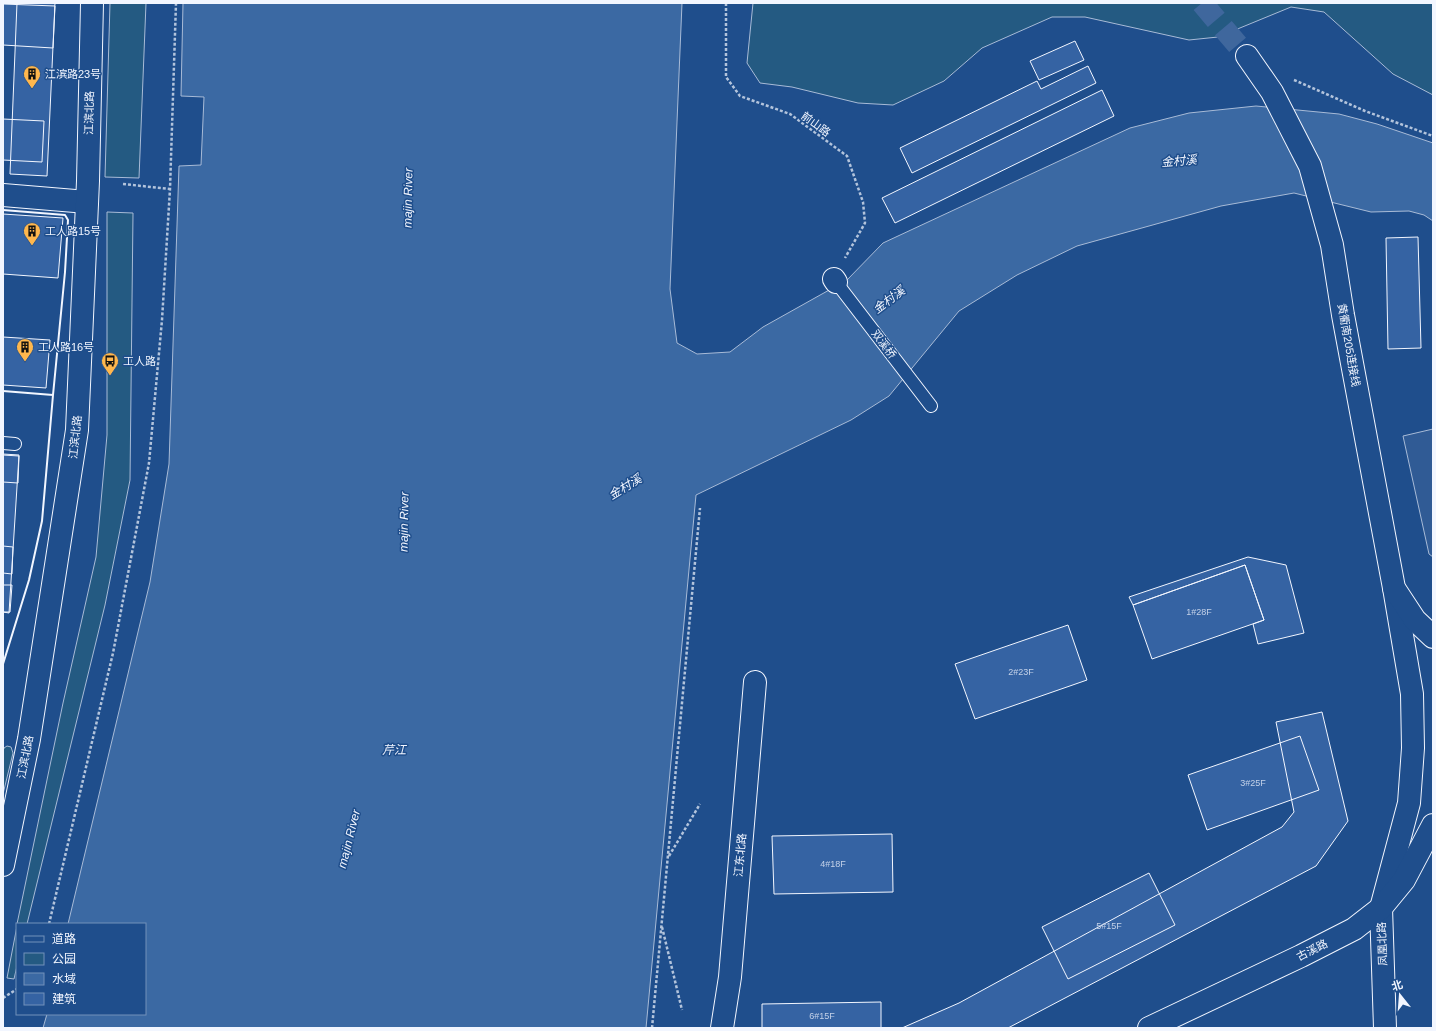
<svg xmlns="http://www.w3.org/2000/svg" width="1436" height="1031" viewBox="0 0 1436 1031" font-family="Helvetica,'Noto Sans SC',sans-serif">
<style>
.green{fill:#245a82;stroke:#a8bbd7}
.parking{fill:#305b95;stroke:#a8bbd7}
.water{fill:#3b69a3;stroke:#a8bbd7}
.building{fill:#3563a3;stroke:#f2f6ff}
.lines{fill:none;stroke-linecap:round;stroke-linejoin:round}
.secondary-tunnel{stroke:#3f679d;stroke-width:22;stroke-dasharray:22 11;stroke-linecap:butt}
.service-casing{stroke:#f2f6ff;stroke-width:14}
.minor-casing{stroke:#f2f6ff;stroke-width:24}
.tertiary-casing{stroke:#f2f6ff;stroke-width:24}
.secondary-casing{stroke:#f2f6ff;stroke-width:24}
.path{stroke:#b3c4dc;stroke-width:2.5;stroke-dasharray:3 2;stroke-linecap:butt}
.service{stroke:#1f4e8c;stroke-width:12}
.minor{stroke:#1f4e8c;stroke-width:22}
.tertiary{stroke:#1f4e8c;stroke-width:22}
.secondary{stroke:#1f4e8c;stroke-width:22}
.wall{stroke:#f2f6ff;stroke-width:2}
.labels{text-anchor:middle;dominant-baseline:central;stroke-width:3;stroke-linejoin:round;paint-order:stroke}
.number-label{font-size:9px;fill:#c3d1e8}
.poi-label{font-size:11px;fill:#f2f6ff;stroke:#1f4e8c;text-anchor:start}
.street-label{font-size:11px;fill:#f2f6ff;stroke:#1f4e8c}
.water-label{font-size:12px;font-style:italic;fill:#f2f6ff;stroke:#1f4e8c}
</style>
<rect width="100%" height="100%" fill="#1f4e8c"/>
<path class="green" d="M110,3H146L139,178L105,177Z
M753,3H1433V95L1393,74L1324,12L1291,7L1218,37L1189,40L1085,17H1052L982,48L944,81L893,105L858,103L792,87L760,83L747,63Z
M107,212L133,213L130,480L105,605L27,924H17L63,703L96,557L107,435Z
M7,746L11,747L13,753L3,794V751L4,748Z
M17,926V966L14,979L7,978Z"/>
<path class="parking" d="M1433,429V557L1429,554L1403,436Z"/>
<path class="water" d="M183,3H682L670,289L677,343L697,354L730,352L763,327L847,280L883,243L1130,128L1189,113L1256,106L1339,114L1377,124L1433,143V221L1424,215L1409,211L1371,212L1294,193L1221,206L1077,246L1017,275L959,311L889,396L851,420L696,495L646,1028H43L47,1014H145V924H68L150,582L169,464L179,166L201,165L204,97L181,96Z"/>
<path class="building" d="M17,3H55L47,176L10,174Z
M3,4L55,6L53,48L3,45Z
M1075,41L1084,60L1039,80L1030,61Z
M1088,66L1096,83L912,173L900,148L1037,81L1041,89Z
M1102,90L1114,116L895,223L882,198Z
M3,119L44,121L42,162L3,160Z
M3,214L63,218L58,278L3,274Z
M1418,237L1421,348L1388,349L1386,238Z
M3,337L50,340L46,388L3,385Z
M3,454L19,455L9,613L3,612Z
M3,455L19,456L18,483L3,482Z
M3,546L13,547L12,574L3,573Z
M1248,557L1286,565L1304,633L1258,644L1253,624L1264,620L1245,565L1133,605L1129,597Z
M1245,565L1264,620L1152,659L1133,605Z
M3,585H12L10,612H3Z
M1068,625L1087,680L975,719L955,664Z
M1322,712L1348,821L1316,866L1008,1028H902L959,1003L1282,827L1294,812L1276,722Z
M1300,736L1319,790L1207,830L1188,775Z
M892,834L893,892L774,894L772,836Z
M1149,873L1175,925L1068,979L1042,927Z
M881,1002V1028H762V1004Z"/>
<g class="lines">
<path class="secondary-tunnel" d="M1202,3L1247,56"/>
<g class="service-casing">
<path id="service" d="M836,282L931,406
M3,443L15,444"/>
</g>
<g class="minor-casing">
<path id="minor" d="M3,195L87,202
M834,279L836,282
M722,1028L730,977L755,682"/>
</g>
<g class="tertiary-casing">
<path id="tertiary" d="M1385,1028L1381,908L1409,803L1413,748L1412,694L1394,588"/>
</g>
<g class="secondary-casing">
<path id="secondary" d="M1247,56L1272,92L1310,166L1332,245L1343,315L1394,588L1415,620L1433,637
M3,865L29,739L77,430L88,181L92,3
M1149,1028L1301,956L1354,929L1381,908L1404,880L1433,825"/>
</g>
<path class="path" d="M726,3V77L740,96L790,114L847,156L863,202L865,223L845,258
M1294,80L1365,111L1433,136
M123,184L170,189
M669,856L700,804
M49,924L113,653L149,463L162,320L170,189L176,3
M662,927L682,1010
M3,998L17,989
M652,1028L700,508"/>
<use href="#service" class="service"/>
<use href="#minor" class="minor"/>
<use href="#tertiary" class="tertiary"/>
<use href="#secondary" class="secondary"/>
<path class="wall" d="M3,210L65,215L68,220L65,272L53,395L42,521L29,580L3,664
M3,391L53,395"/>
</g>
<defs>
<g id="building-pin" transform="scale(0.9)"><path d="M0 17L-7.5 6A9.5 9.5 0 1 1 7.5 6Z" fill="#ffb74d" stroke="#1f4e8c"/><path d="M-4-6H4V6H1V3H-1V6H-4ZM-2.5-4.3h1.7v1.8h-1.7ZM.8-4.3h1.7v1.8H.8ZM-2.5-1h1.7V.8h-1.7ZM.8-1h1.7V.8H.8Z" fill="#111"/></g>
<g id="bus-pin" transform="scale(0.9)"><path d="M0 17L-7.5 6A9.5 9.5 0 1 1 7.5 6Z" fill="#ffb74d" stroke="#1f4e8c"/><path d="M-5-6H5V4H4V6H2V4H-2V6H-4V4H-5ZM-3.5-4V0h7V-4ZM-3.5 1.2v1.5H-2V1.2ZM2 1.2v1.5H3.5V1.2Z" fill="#111"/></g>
</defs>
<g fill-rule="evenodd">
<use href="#building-pin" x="32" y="74"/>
<use href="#building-pin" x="32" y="231"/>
<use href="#building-pin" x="25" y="347"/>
<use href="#bus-pin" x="110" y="361"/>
</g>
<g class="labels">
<g class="number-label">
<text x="1199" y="612">1#28F</text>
<text x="1021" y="672">2#23F</text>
<text x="1253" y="783">3#25F</text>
<text x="833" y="864">4#18F</text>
<text x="1109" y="926">5#15F</text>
<text x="822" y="1016">6#15F</text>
</g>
<g class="poi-label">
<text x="45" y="74">江滨路23号</text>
<text x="45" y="231">工人路15号</text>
<text x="38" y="347">工人路16号</text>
<text x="123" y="361">工人路</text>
</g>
<g class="street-label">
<text transform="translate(89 113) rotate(-89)">江滨北路</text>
<text transform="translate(816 124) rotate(36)">前山路</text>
<text transform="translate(884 344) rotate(53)">双溪桥</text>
<text transform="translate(1349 345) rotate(80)">黄衢南205连接线</text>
<text transform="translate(75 437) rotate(-84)">江滨北路</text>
<text transform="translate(25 757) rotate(-79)">江滨北路</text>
<text transform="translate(740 855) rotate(-85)">江东北路</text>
<text transform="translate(1382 944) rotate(-92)">凤凰北路</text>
<text transform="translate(1312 950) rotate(-27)">古溪路</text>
</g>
<g class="water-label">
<text transform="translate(1179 161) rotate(-5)">金村溪</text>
<text transform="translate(408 198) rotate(-89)">majin River</text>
<text transform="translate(889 300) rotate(-37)">金村溪</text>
<text transform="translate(625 487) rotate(-31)">金村溪</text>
<text transform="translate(404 522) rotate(-89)">majin River</text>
<text x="394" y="750">芹江</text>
<text transform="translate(349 839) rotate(-76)">majin River</text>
</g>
</g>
<rect width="1436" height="1031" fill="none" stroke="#f2f6ff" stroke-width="8"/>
<rect x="16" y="923" width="130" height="92" fill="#1f4e8c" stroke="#7391ba"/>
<rect x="24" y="936" width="20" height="6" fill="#1f4e8c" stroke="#7391ba"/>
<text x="52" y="943" font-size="12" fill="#f2f6ff">道路</text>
<rect x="24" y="953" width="20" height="12" fill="#245a82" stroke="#7391ba"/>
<text x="52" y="963" font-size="12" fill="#f2f6ff">公园</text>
<rect x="24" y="973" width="20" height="12" fill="#3b69a3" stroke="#7391ba"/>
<text x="52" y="983" font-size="12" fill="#f2f6ff">水域</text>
<rect x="24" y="993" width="20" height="12" fill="#3563a3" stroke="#7391ba"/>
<text x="52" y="1003" font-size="12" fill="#f2f6ff">建筑</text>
<g transform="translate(1400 995) rotate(343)" stroke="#1f4e8c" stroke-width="3" paint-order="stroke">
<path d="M0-3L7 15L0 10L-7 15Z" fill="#f2f6ff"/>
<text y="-6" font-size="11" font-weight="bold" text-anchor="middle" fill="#f2f6ff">北</text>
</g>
</svg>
